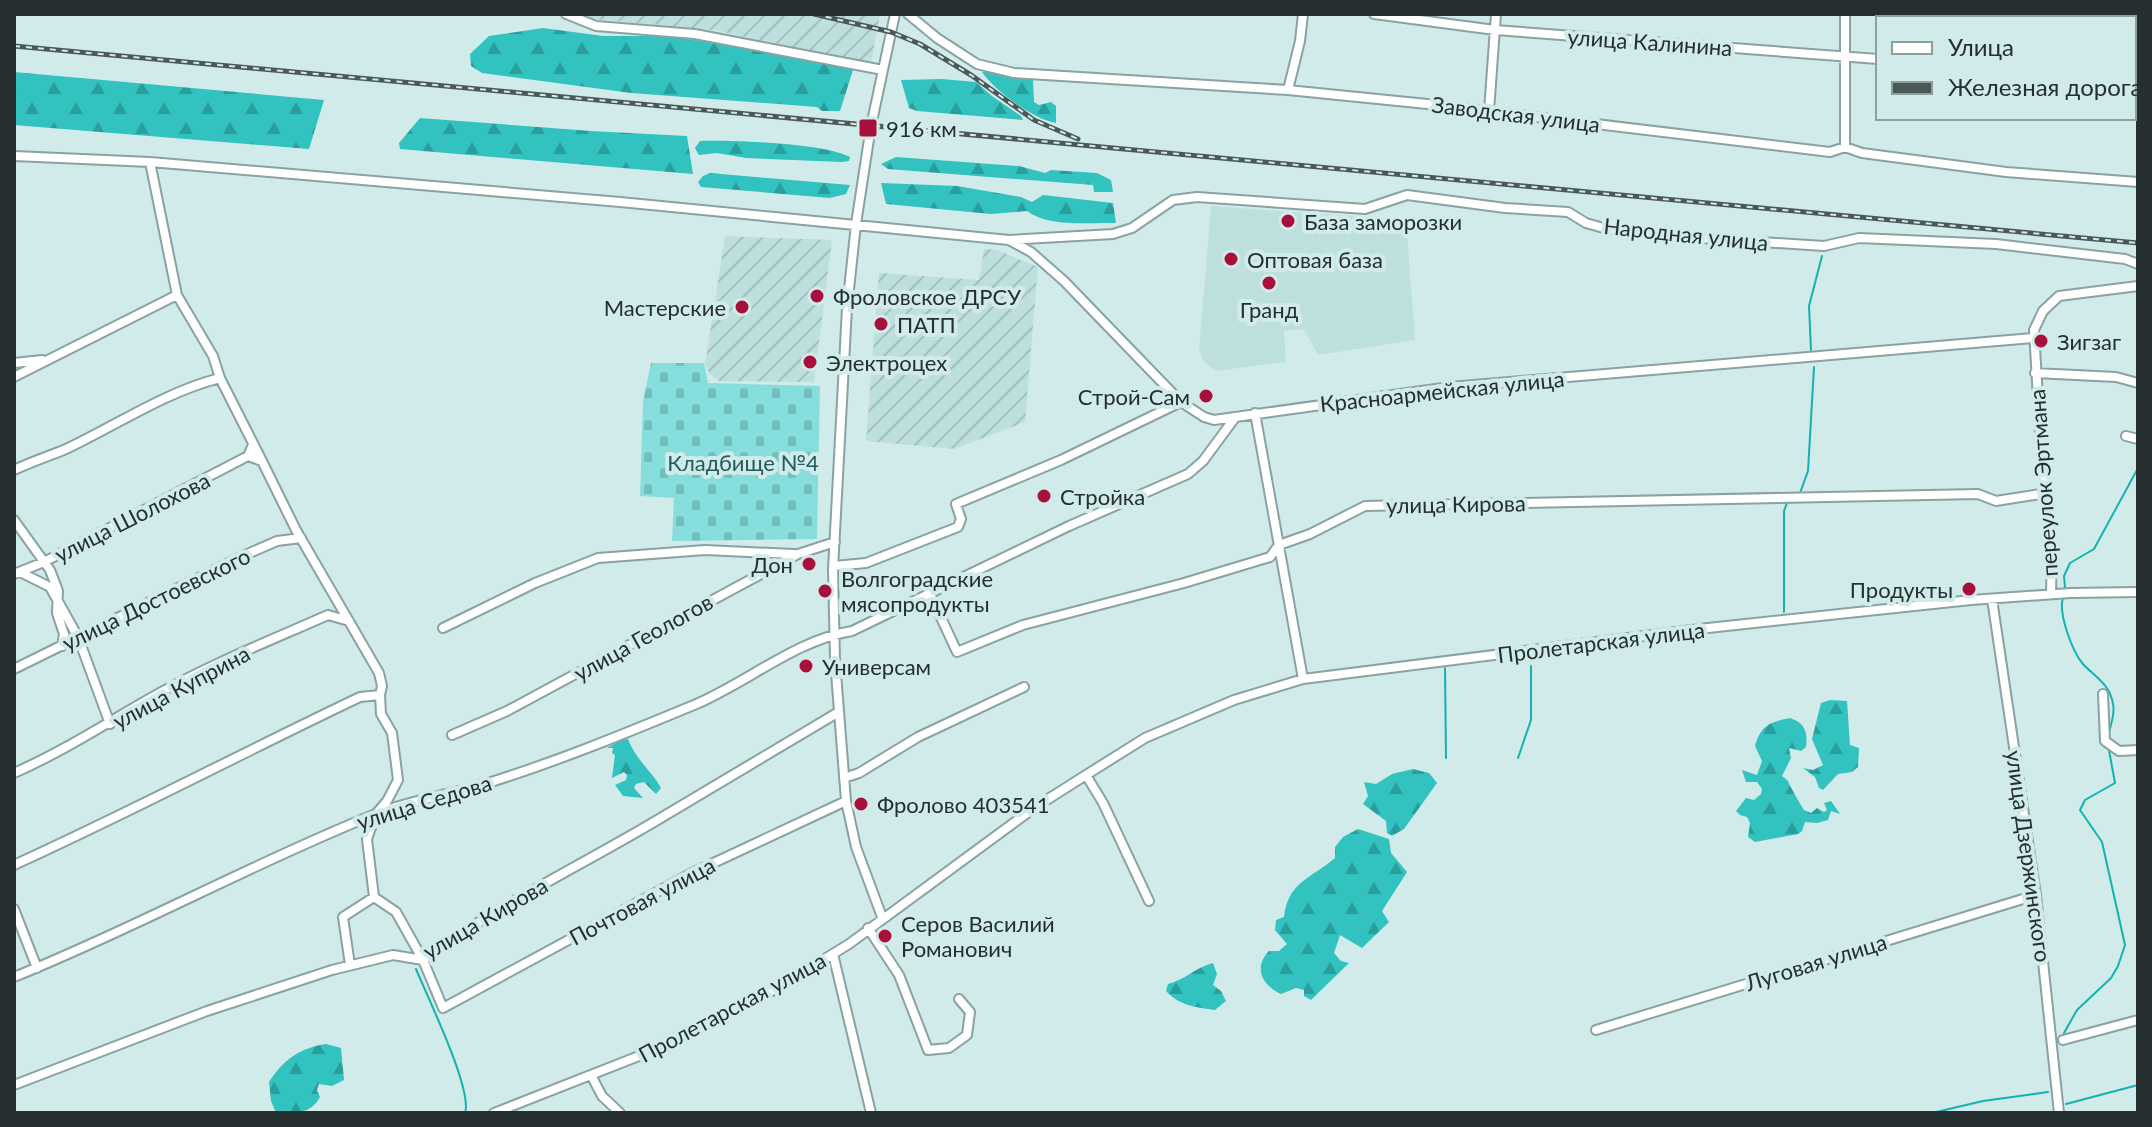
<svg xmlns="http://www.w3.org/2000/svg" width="2152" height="1127" viewBox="0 0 2152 1127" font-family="Lato,sans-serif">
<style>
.built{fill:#bddfde}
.industrial{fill:url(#industrial-furrows)}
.forest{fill:url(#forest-firs)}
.cemetery{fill:url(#cemetery-stones)}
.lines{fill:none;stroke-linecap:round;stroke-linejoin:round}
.stream{stroke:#13b2b1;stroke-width:2}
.minor-casing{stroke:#8aa2a1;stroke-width:12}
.minor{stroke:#fff;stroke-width:8}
.rail-casing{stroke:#4a5858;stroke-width:5}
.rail{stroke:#d1ebea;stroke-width:2;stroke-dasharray:6;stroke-linecap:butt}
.poi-dot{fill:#a8103c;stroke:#d1ebea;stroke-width:3}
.labels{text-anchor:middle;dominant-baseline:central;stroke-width:8;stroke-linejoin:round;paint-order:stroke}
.street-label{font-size:22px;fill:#252f2f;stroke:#d1ebea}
.poi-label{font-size:22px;fill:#252f2f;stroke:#d1ebea;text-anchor:start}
.park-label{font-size:22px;fill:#235b5a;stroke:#d1ebea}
</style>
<defs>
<pattern id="industrial-furrows" width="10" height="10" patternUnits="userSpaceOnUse" patternTransform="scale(2)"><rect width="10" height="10" fill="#bddfde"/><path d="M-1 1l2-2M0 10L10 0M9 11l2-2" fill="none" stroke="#a2c0bf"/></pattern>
<pattern id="forest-firs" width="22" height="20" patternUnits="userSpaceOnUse" patternTransform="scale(2)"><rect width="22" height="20" fill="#32c2c0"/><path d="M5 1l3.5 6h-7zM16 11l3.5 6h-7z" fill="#2a9e9c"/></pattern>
<pattern id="cemetery-stones" width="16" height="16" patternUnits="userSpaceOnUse" patternTransform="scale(2)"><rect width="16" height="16" fill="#85dedc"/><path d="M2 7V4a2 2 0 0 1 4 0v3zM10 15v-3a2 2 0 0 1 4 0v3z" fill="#73bfbd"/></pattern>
</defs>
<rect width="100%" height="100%" fill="#d1ebea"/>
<path class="built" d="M1211,206L1406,220L1415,340L1318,355L1304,329L1284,331L1286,362L1215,371L1202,359L1199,349Z"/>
<path class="industrial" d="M585,14H880L871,63L713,30L584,18Z
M725,236L832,240L814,382L719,381L710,374L705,365Z
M984,249L997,250L1038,267L1025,422L954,449L866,441L879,273L979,280Z"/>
<path class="forest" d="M543,28L603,36H667L759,50L853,70L840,111H822L817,107L631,93L482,73L471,66L470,54L489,36Z
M14,72L324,100L309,149L14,125Z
M982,72H1005L1033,79L1034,102L1039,105L1051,102L1056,106V123C1033,119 995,91 982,72Z
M942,79L976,82L992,96L1021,116L1023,120L917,111L909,108L901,80Z
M420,118L591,131L687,136L693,174L400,149L399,143Z
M700,141C732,140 823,143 850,157L849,161L842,162L746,158L717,153L699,155L695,148Z
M896,157L1019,166L1045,173L1051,170L1097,173L1111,180L1113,192H1094L1093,185L888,169L881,164Z
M710,173L850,185L846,194L830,198L701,187L698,182L703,176Z
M881,183L957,186L1021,197L1032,202L1043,195L1113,203L1116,223C1090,222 1049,228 1027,211L991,214L886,204Z
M1830,700L1847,701L1850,745L1859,748L1858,767L1852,772L1838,774L1823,790L1819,788L1815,777L1803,768L1813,770L1823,765L1812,739L1821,703Z
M1790,718C1805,723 1808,732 1806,747L1801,751L1789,748L1791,758L1782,776L1788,781C1789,785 1801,805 1804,810L1811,813L1817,808L1824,812L1827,810L1824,803L1831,801L1840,814L1831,811L1828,820L1817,823L1805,822L1802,831L1798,834L1755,842L1748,837L1750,823L1747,817L1740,815L1736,811L1746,798L1754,800L1761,794L1762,789L1757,782H1746L1742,770L1757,775L1762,761L1755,746C1761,725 1770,722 1790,718Z
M628,739C636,760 651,770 661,788L656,794L644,782L636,784L634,788L643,798L623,796L615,785L626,780L627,775L624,772L612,778L615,755L612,753L613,748H607L621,740Z
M1413,769L1429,773L1437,783L1404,829L1392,836L1387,833L1386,821L1363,804L1368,796L1364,782L1376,784L1392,774Z
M1358,829L1389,839L1391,853L1407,872L1382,911L1389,922L1362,948L1340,935L1334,953L1341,961L1349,963L1311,1000L1304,996V990L1296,988L1281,994C1262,985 1253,968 1269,951H1279L1287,944L1275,930L1276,920L1284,917C1288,882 1310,879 1335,858V847L1343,837Z
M1213,963L1217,974L1213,985L1221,991L1226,1001L1215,1010C1195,1007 1180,1006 1166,991L1168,984C1185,980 1196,967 1213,963Z
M326,1044L341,1048L344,1080L332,1086L319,1084L317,1090L320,1097C310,1115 295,1113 276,1113L271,1101L269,1082C284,1059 300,1048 326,1044Z"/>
<path class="cemetery" d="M651,363H704L708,383L820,386L817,539L672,541L674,498L640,496L643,402Z"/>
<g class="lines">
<path class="stream" d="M1811,350L1809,306L1822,256
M1800,493L1808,471L1814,367
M2065,588L2064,576L2070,563L2094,549L2138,468
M2063,598C2058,613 2072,651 2083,664C2095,677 2110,684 2113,704C2115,712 2111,726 2108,735
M1784,612V511L1787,503
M1445,668L1446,758
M1518,758L1531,720V666
M416,969C427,996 473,1090 465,1113
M2064,1033L2077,1010L2111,978L2118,966L2125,945L2102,842L2080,810L2085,800L2115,783L2108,745
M2066,1104L2138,1085
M1932,1113L1983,1101L2048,1092"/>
<g class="minor-casing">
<path id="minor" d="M566,14L596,26L695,34L883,70
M908,14L937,38L977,64L1014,73L1288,90L1437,105L1830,152L1845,147L1862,153L2006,172L2138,182
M1374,14L1495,30L1878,59
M2134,71H2138
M1288,90L1300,41L1303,14
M1489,111L1496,14
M1845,147V14
M14,156L150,162L620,202L1009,240L1031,252L1064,281L1181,402L1204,417L1214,420L1450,387L2033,338
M150,162L177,295L213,356L220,378L262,461
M1009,240L1113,234L1132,228L1173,200L1197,197L1365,209L1407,195L1505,208L1568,212L1586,223L1607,229L1684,237L1824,246L1859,238L1996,244L2125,259L2138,264
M14,363L42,360
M2035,373L2116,377L2138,383
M14,377L177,295
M1255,413L1303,679
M2126,436L2138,439
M253,445L248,456L262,461L296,530L379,673L382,686L380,695L381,714L392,733L398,780L387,801L376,814L367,839L374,897L343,917L350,965
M14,470C31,462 49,456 66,449C117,425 165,392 220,378
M14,520L50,570L58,591L57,613L64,634L62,646
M834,566L866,563L958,527L961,519L956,504L1061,460L1181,402
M20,572L50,587L78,637L110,724
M14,574L44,562L248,456
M930,594L957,652L1023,625L1184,583L1270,557L1279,545L1310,534L1365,506L1978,494L1996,501L2047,493
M2051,594L2052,550L2041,451L2034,330L2043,311L2059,296L2138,286
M1992,599L2036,895L2059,1113
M443,628L535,583L598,558L705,550L794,554
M14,669L245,555L277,541L301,538
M2103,694L2105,741L2119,751L2138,750
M452,735L507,711L798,554L835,542
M14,773C62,752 105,724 149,699C206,666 269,641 328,615L349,621
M1086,775L1103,803L1149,901
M844,778L859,773L918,737L1024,687
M14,865C131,812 244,752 360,697L380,695
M374,897L396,912L423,960L443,1008L692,873L846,801
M14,909L37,968
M882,917L856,847L846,801L835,660L833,569L847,308L856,224L871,126L895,14
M868,928L899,975L928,1050L949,1048L967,1035L970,1012L959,999
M833,954L871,1113
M14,977C136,928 251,864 373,815C407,801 443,796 478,786C551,764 624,734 694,705C747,683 795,640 852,631L1069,526L1188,474L1203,461L1234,419
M1596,1030L2036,895
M2063,1040L2138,1020
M591,1075L602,1096L620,1113
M14,1085L207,1011L332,970L393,955L423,960C495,907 576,868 654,822C715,786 776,749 837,713
M494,1113L644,1054L774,990L849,944L1034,808L1086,775L1145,738L1234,700L1303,679L1708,628L1971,600L2070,593L2138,592"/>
</g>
<use href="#minor" class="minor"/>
<g class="rail-casing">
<path id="rail" d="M814,14L891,32L920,44L971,75L1034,120L1078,139
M14,46L2138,243"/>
</g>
<use href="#rail" class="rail"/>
</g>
<g class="poi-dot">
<rect x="858" y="118" width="20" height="20" rx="4"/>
<circle cx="1288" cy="221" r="8"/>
<circle cx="1231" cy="259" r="8"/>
<circle cx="1269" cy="283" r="8"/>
<circle cx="817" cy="296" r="8"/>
<circle cx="742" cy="307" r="8"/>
<circle cx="881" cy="324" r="8"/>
<circle cx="2041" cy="341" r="8"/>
<circle cx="810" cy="362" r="8"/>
<circle cx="1206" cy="396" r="8"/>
<circle cx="1044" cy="496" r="8"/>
<circle cx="809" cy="564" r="8"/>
<circle cx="1969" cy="589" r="8"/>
<circle cx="825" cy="591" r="8"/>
<circle cx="806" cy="666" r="8"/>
<circle cx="861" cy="804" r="8"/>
<circle cx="885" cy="936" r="8"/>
</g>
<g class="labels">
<g class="street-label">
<text transform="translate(1650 42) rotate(4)">улица Калинина</text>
<text transform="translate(1516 114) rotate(7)">Заводская улица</text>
<text transform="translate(1686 234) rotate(6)">Народная улица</text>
<text transform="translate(1442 391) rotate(-6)">Красноармейская улица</text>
<text transform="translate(2043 483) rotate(-94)">переулок Эртмана</text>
<text transform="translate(1456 504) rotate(-1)">улица Кирова</text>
<text transform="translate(132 517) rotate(-27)">улица Шолохова</text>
<text transform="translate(156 599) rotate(-26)">улица Достоевского</text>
<text transform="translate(643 637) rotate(-29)">улица Геологов</text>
<text transform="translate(1601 642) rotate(-7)">Пролетарская улица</text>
<text transform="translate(181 687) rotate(-28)">улица Куприна</text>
<text transform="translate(424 802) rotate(-17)">улица Седова</text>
<text transform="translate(2029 856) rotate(82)">улица Дзержинского</text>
<text transform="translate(642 901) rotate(-28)">Почтовая улица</text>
<text transform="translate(485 918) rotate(-30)">улица Кирова</text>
<text transform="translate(1816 962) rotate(-17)">Луговая улица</text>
<text transform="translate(732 1007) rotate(-28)">Пролетарская улица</text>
</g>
<g class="poi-label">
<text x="886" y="128">916 км</text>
<text x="1304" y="221">База заморозки</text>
<text x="1247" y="259">Оптовая база</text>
<text x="833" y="296">Фроловское ДРСУ</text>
<text x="726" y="307" text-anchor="end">Мастерские</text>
<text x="1269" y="309" text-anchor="middle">Гранд</text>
<text x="897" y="324">ПАТП</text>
<text x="2057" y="341">Зигзаг</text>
<text x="826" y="362">Электроцех</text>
<text x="1190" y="396" text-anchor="end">Строй-Сам</text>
<text x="1060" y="496">Стройка</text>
<text x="793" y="564" text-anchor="end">Дон</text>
<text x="841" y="578">Волгоградские<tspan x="841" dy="25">мясопродукты</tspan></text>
<text x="1953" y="589" text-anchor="end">Продукты</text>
<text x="822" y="666">Универсам</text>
<text x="877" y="804">Фролово 403541</text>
<text x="901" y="923">Серов Василий<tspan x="901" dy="25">Романович</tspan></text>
</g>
<g class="park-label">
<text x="743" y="462">Кладбище №4</text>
</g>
</g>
<rect width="2152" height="1127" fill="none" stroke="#252f2f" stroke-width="32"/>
<rect x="1876" y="16" width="260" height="104" fill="#d1ebea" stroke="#8ca09f" stroke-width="2"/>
<rect x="1892" y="42" width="40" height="12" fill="#ffffff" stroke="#8ca09f" stroke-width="2"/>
<text x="1948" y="56" font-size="24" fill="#252f2f">Улица</text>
<rect x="1892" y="82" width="40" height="12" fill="#4a5858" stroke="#8ca09f" stroke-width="2"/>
<text x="1948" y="96" font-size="24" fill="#252f2f">Железная дорога</text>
</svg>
